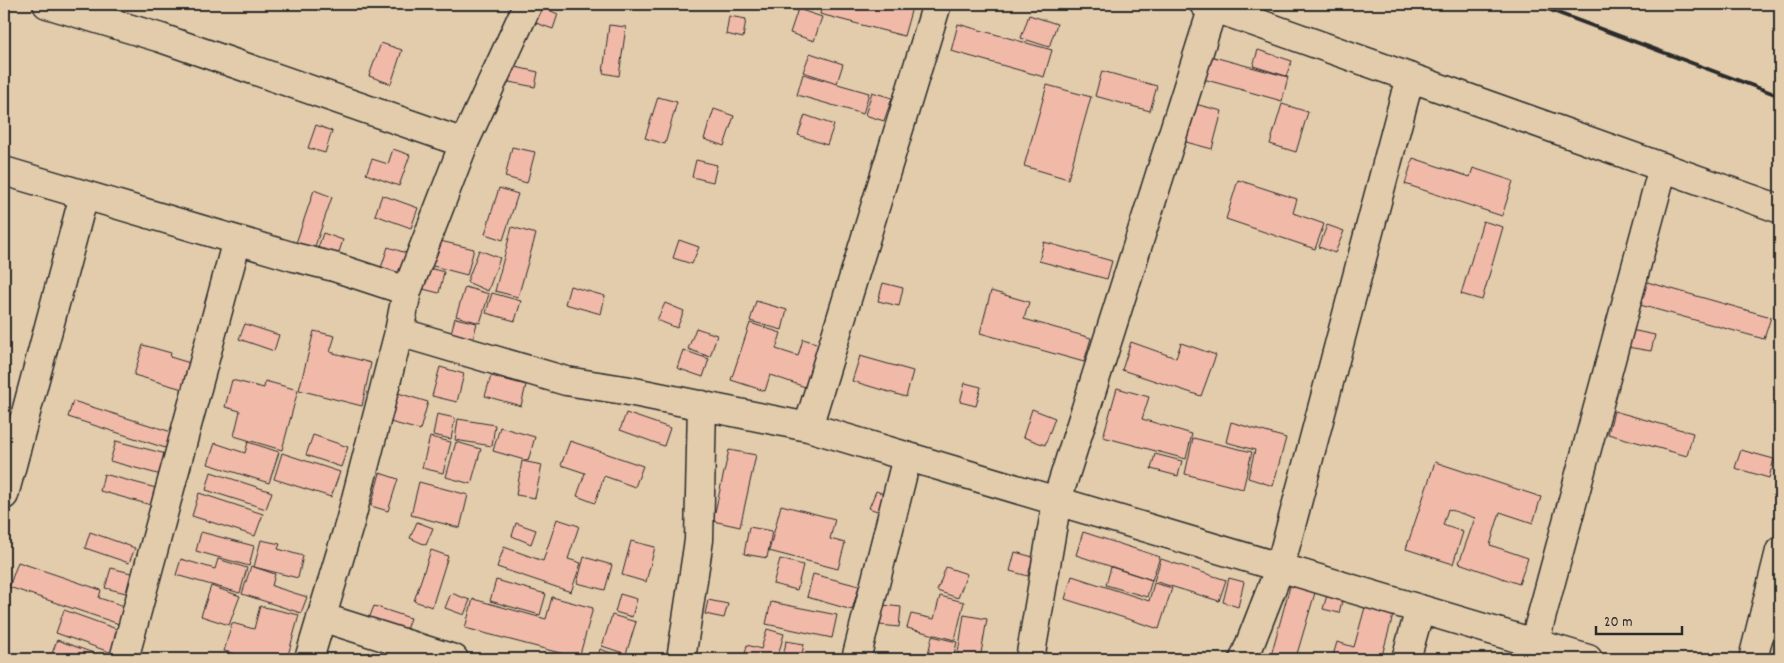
<svg xmlns="http://www.w3.org/2000/svg" width="1784" height="663" viewBox="0 0 1784 663" font-family="Dekko,sans-serif">
<style>
.building{fill:#f1b9a8;stroke:#2b2b2b}
.lines{fill:none;stroke-linecap:round;stroke-linejoin:round}
.minor-casing{stroke:#2b2b2b;stroke-width:31}
.minor{stroke:#e2ccac;stroke-width:28}
.rail{stroke:#2b2b2b;stroke-width:4}
</style>
<rect width="100%" height="100%" fill="#e2ccac"/>
<filter id="ink" filterUnits="userSpaceOnUse"><feTurbulence type="fractalNoise" baseFrequency=".02" numOctaves="2"/><feDisplacementMap in="SourceGraphic" scale="10" xChannelSelector="R" yChannelSelector="G"/><feConvolveMatrix kernelMatrix="1 2 1 2 8 2 1 2 1" color-interpolation-filters="sRGB"/></filter>
<g filter="url(#ink)">
<path class="building" d="M677,4H694V8Z
M822,4H866L878,7L879,4H913L904,36L820,14Z
M542,7L558,14L553,29L536,23Z
M798,9L822,17L814,41L790,33Z
M1029,15L1057,24L1049,47L1021,38Z
M729,16L746,19L743,38L726,34Z
M958,24L1052,50L1044,77L951,51Z
M609,25L626,27L619,76L603,73Z
M381,43L402,50L391,84L369,76Z
M1258,50L1292,61L1286,76L1253,66Z
M810,53L843,64L837,83L803,72Z
M1210,56L1288,77L1282,101L1203,79Z
M511,66L538,72L535,87L509,82Z
M1102,71L1157,86L1150,111L1095,96Z
M803,74L869,93L863,114L797,95Z
M1047,85L1091,97L1068,179L1024,166Z
M872,92L892,98L884,121L865,115Z
M658,97L677,102L665,144L645,138Z
M1195,104L1222,111L1212,149L1186,142Z
M1282,104L1308,112L1296,152L1270,144Z
M714,109L734,116L724,146L704,139Z
M805,115L834,125L827,145L798,135Z
M316,125L332,131L325,153L308,148Z
M512,147L535,152L527,183L505,177Z
M393,149L410,155L399,186L366,174L372,159L388,164Z
M1413,158L1470,177L1473,168L1513,181L1502,216L1405,184Z
M696,160L717,165L713,182L692,177Z
M1238,180L1297,199L1293,213L1324,224L1315,249L1226,219Z
M499,188L518,194L503,240L485,234Z
M314,190L332,197L311,258L293,252Z
M382,195L418,208L411,228L375,215Z
M1483,221L1503,227L1482,300L1461,294Z
M1327,225L1344,231L1335,253L1319,247Z
M512,227L536,234L518,297L495,291Z
M323,233L343,240L334,267L314,260Z
M436,240L474,249L467,275L429,265Z
M679,240L699,247L692,264L673,258Z
M1044,242L1112,261L1107,279L1039,261Z
M388,247L406,253L395,286L377,280Z
M479,250L500,258L488,291L467,282Z
M429,268L444,272L439,293L423,289Z
M1647,282L1771,317L1764,339L1640,305Z
M883,283L903,288L899,306L878,301Z
M570,286L605,296L601,314L565,304Z
M465,287L489,294L480,323L456,316Z
M991,291L1029,302L1024,319L1091,338L1084,362L980,333Z
M492,293L521,301L515,321L486,313Z
M756,301L787,310L782,330L750,321Z
M665,303L684,311L677,328L657,320Z
M455,318L477,323L469,354L447,348Z
M750,323L781,333L776,349L798,356L803,339L829,347L814,390L770,375L765,391L731,380Z
M245,324L279,335L274,351L239,339Z
M696,328L717,335L710,357L688,349Z
M1631,330L1655,335L1651,351L1627,347Z
M314,331L335,336L330,352L371,363L362,406L299,390Z
M1131,342L1176,358L1181,343L1216,355L1201,396L1122,370Z
M143,345L171,353L170,357L200,366L193,392L134,375Z
M683,350L709,359L703,377L677,368Z
M860,356L913,371L906,397L852,381Z
M440,367L464,374L457,402L432,396Z
M491,376L526,385L521,406L485,396Z
M232,380L264,388L265,381L298,390L282,450L234,436L240,411L225,407Z
M965,383L981,387L976,406L960,402Z
M1117,388L1149,397L1142,419L1192,434L1186,459L1103,437Z
M398,393L428,402L420,430L390,422Z
M73,401L181,435L175,451L68,417Z
M1032,409L1055,418L1045,445L1023,437Z
M1614,411L1693,433L1687,456L1608,434Z
M626,413L670,428L664,446L620,430Z
M437,414L455,418L451,439L433,435Z
M458,419L495,425L492,446L455,440Z
M1231,422L1286,438L1273,486L1248,478L1255,450L1226,442Z
M500,427L535,437L528,461L493,451Z
M313,435L348,447L341,467L306,455Z
M430,437L451,442L443,473L422,468Z
M1193,438L1252,452L1243,489L1185,474Z
M116,441L170,455L165,476L110,461Z
M570,441L643,466L635,487L604,476L595,503L577,496L585,473L561,465Z
M248,442L279,452L269,483L208,464L215,443L245,453Z
M456,442L481,449L471,484L446,477Z
M729,450L756,455L740,527L713,521Z
M1741,450L1774,459L1769,478L1735,468Z
M282,453L340,472L331,497L274,479Z
M1155,454L1182,461L1178,476L1151,469Z
M522,461L542,465L535,498L516,495Z
M1435,462L1541,497L1533,523L1500,512L1490,545L1528,558L1519,584L1459,563L1475,518L1448,509L1443,525L1463,532L1453,564L1406,549Z
M211,472L272,492L266,509L206,490Z
M380,473L398,479L388,511L371,506Z
M104,474L156,488L151,505L100,491Z
M419,482L468,495L460,528L411,515Z
M876,491L892,497L885,514L869,508Z
M199,493L263,514L255,536L192,516Z
M781,505L835,519L830,539L845,543L838,569L769,551Z
M557,519L579,526L568,559L581,563L571,592L497,567L504,547L543,561Z
M417,522L433,528L426,545L410,538Z
M516,523L536,530L531,544L512,536Z
M749,527L772,531L767,558L744,554Z
M90,532L135,548L129,563L85,548Z
M201,532L254,546L249,566L196,551Z
M1083,532L1160,557L1152,580L1076,555Z
M261,540L280,544L278,549L303,556L298,578L254,567Z
M631,541L655,547L646,582L622,575Z
M431,550L448,556L432,607L414,601Z
M1015,552L1033,557L1028,576L1010,571Z
M584,557L612,565L605,590L577,583Z
M181,559L215,569L218,559L247,568L240,593L176,575Z
M780,559L803,565L797,590L773,584Z
M1161,559L1226,580L1219,601L1154,581Z
M18,562L101,590L99,598L134,609L128,627L9,587Z
M251,566L275,574L272,586L307,597L301,613L242,594Z
M946,567L967,574L958,598L937,591Z
M1111,567L1152,580L1147,597L1106,585Z
M111,568L131,573L126,593L105,588Z
M813,574L859,586L852,610L807,597Z
M1072,576L1149,601L1154,583L1172,588L1159,629L1065,599Z
M1229,578L1244,582L1238,607L1223,602Z
M1292,579L1317,586L1297,654L1310,657V659H1270Z
M496,580L546,594L540,615L490,601Z
M211,586L240,596L229,625L201,616Z
M1329,588L1344,593L1339,613L1323,609Z
M451,593L470,600L464,615L445,608Z
M620,594L637,599L632,617L615,612Z
M940,596L964,602L955,640L907,628L911,614L934,619Z
M552,597L593,608L579,658L465,628L473,599L546,619Z
M708,600L728,604L724,618L705,614Z
M1367,600L1395,608L1381,659H1332L1337,642L1354,647Z
M771,602L837,615L832,638L766,624Z
M883,605L901,607L899,627L880,625Z
M260,606L299,615L287,659H256L224,651L232,623L254,629Z
M374,606L410,618L399,650L368,621Z
M64,610L125,632L118,655L56,633Z
M612,615L636,622L626,654L602,646Z
M964,615L987,619L980,659H957Z
M767,629L784,634L777,659H744L747,645L761,649Z
M932,636L957,642L953,659H927Z
M57,640L102,656L101,659H50Z
M786,641L804,644L801,659H783Z
M600,649L622,657L621,659H597Z"/>
<g class="lines">
<g class="minor-casing">
<path id="minor" d="M47,4L161,38L464,143
M1204,4L1780,209
M4,171L294,257L334,267L407,291
M399,332L566,381L624,390L808,427L1588,659
M808,427L937,4
M4,495L84,195
M321,617L454,659
M124,659L237,240
M309,659L350,522L399,332L407,291L464,143L528,4
M681,659L699,540L702,405
M856,659L907,457
M1030,659L1057,500L1213,7
M1244,659L1280,567L1410,77
M1406,659L1420,609
M1530,659L1663,167
M1753,659L1780,551"/>
</g>
<use href="#minor" class="minor"/>
<path class="rail" d="M1534,4L1780,96"/>
</g>
</g>
<rect width="1784" height="663" fill="none" stroke="#e2ccac" stroke-width="20"/>
<rect x="10" y="10" width="1764" height="643" fill="none" stroke="#2b2b2b" stroke-width="2" filter="url(#ink)"/>
<path d="M1596 626v8h86v-8" fill="none" stroke="#2b2b2b" stroke-width="2.5"/>
<text x="1604" y="626" font-size="15" fill="#2b2b2b" stroke="#e2ccac" stroke-width="4" paint-order="stroke">20 m</text>
</svg>
